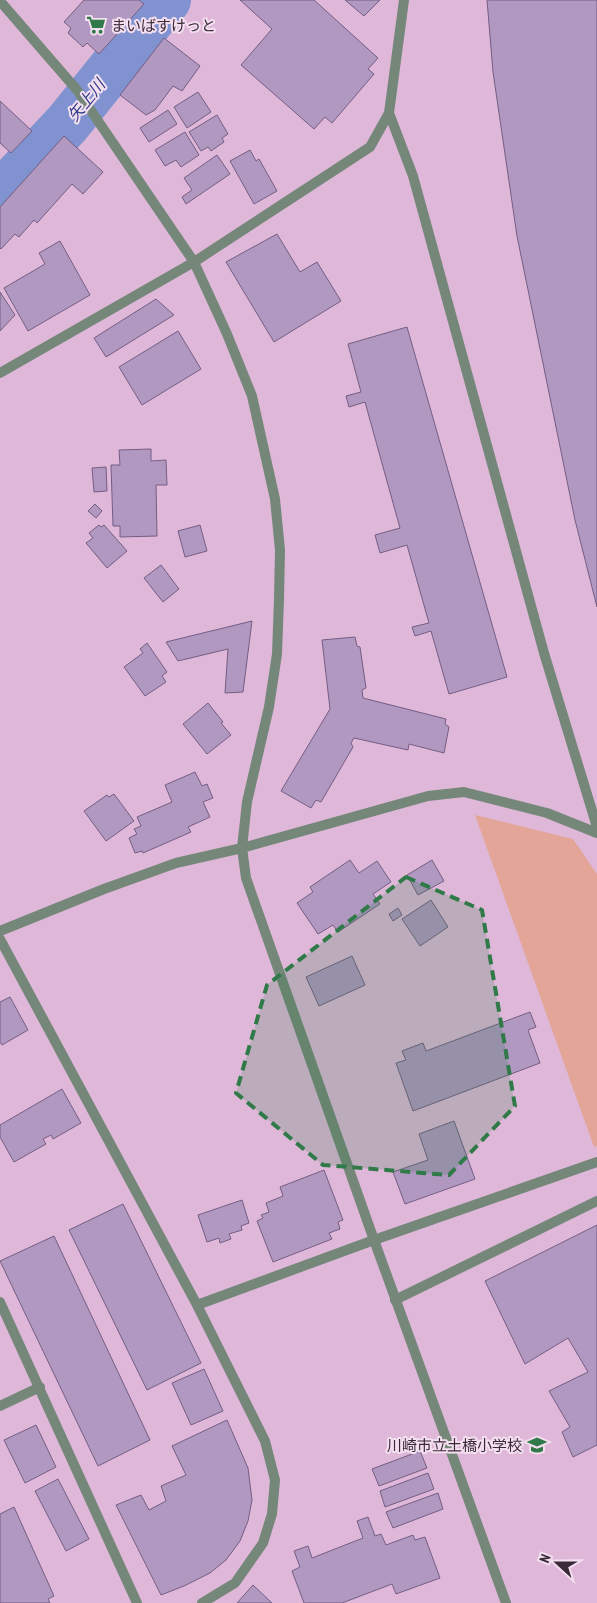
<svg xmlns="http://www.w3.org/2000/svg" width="597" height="1603" viewBox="0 0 597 1603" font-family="'PT Sans Narrow','Noto Sans JP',sans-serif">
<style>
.green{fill:#e2a598}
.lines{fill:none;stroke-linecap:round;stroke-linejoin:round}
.river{stroke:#8192d1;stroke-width:48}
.building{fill:#b198c1;stroke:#745d83}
.service{stroke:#758779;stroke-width:10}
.minor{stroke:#758779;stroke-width:10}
.tertiary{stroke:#758779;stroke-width:10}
.marked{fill:#2f7a48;fill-opacity:0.2;stroke:#2f7a48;stroke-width:4;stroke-dasharray:10 6;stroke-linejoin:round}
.labels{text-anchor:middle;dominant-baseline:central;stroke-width:4;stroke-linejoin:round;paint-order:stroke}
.poi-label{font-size:15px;fill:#3a2a38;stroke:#f4dff0;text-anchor:start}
.water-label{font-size:16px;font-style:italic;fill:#2e3b87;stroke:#f4dff0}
</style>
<rect width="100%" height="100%" fill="#dfb8d9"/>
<path class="green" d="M475,815L573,839L597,874V1146L594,1147Z"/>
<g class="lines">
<path class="river" d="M0,195L67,124L167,0"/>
</g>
<path class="building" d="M84,0H139L144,4L99,54L87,43L83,47L68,33L71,28L64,22Z
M240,0H314L378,58L368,69L374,74L332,123L325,117L314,129L241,65L272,29Z
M345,0H380L364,16Z
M487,0H597V607L575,520L517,236L493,72Z
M164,38L200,66L182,91L173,86L155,110L146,115L120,95Z
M198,92L211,112L187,128L174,107Z
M0,101L32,131L11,153L0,143Z
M168,110L177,124L149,142L140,128Z
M217,115L228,134L222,138L224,142L211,151L208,147L201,151L189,132Z
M185,132L199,155L181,167L176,160L165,166L155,150Z
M64,136L103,172L83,194L72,184L37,223L34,220L19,237L15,234L1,249L0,248V207Z
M250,150L256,161L259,159L277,191L254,204L230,161Z
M217,155L230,174L186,204L182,197L192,190L184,178Z
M277,234L300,272L317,262L341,301L274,342L226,262Z
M60,241L90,295L28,331L4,288L45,264L39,253Z
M0,292L15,315L0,331Z
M156,299L174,315L106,357L94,338Z
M407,327L507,677L449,694L431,631L415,636L412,627L429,623L407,545L380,553L375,535L400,528L365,402L349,407L346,396L361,392L348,344Z
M178,331L201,369L142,405L119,367Z
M151,449V461L166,460L167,485H156L157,536L120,537V526H113L111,465H120L119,450Z
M106,467L107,491L94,492L92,468Z
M95,504L102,511L96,518L88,511Z
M99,525L101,527L104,525L127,551L107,568L86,543L93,538L89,533Z
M200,525L207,551L185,557L178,531Z
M161,565L179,589L163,602L144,578Z
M252,621L243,692L225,693L228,649L178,661L166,642Z
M355,637L357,646L360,647L366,688L362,690L363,698L446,719L445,724L449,727L444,753L409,744L408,750L354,738L351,743L353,747L321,802L316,800L311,808L281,791L330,709L322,640Z
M147,643L167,672L162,676L166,682L145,696L124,667L143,653L140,649Z
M208,703L223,722L221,723L231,735L207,754L183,724Z
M195,772L202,786L207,784L213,798L203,802L210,817L188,827L191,832L143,853L142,851L135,853L129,838L137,834L134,829L141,826L137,817L172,802L165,785Z
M114,794L134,821L106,841L84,811L107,795L109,797Z
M350,860L359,873L377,861L391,882L373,894L380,904L338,932L333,925L318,934L297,903L313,892L310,887Z
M432,860L444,881L418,895L407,875Z
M431,900L448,927L420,946L402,919Z
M398,908L402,915L393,921L389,914Z
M352,956L365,985L319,1006L306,977Z
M10,997L28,1030L2,1045L0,1042V1002Z
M530,1012L536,1027L528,1030L540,1063L413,1111L396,1063L406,1060L402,1051L423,1043L426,1051Z
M62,1089L81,1123L53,1139L51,1135L43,1139L46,1144L14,1162L0,1137V1125Z
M454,1121L475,1179L405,1204L393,1172L428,1160L419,1134Z
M324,1170L343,1220L338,1222L340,1229L329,1233L332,1239L273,1262L257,1221L263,1218L261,1215L269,1212L266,1203L283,1196L280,1187Z
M242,1200L249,1223L241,1226L242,1230L229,1234L231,1239L220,1243L219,1238L207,1242L198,1215Z
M123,1204L201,1363L147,1390L69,1230Z
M597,1225V1445L573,1457L562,1432L570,1427L549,1391L588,1372L568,1338L525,1364L485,1281Z
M54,1236L150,1440L98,1466L0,1261Z
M204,1369L223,1411L191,1425L172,1383Z
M227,1420L248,1468L252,1500L248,1521L240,1541L226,1560L210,1573L184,1586L161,1595L116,1505L141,1495L149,1510L166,1501L161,1486L186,1475L172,1446Z
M36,1425L56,1467L25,1483L4,1440Z
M420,1451L427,1468L379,1486L372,1469Z
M428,1473L434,1489L385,1507L380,1491Z
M58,1479L89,1539L66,1551L35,1491Z
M438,1493L443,1509L393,1528L386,1512Z
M14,1507L54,1596L48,1599L50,1603H0V1514Z
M368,1517L375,1536L381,1534L386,1545L413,1535L415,1540L425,1537L440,1578L396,1594L392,1584L342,1603H304L292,1571L300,1567L294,1551L308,1546L312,1558L363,1538L357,1521Z
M253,1585L272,1603H237Z"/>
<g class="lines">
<path class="service" d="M395,1300L597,1201"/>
<path class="minor" d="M389,113L413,176L544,653L597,827
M0,373L194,262L370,147L389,113L404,0
M0,931L104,889L176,863L242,848L428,796L464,792L547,813L597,833
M0,939L197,1305L265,1441L275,1480L272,1514L263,1543L235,1583L202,1603
M0,1302L137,1603
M197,1305L374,1240L597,1162
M0,1406L40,1387"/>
<path class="tertiary" d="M0,1L77,90L194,262L227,334L252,396L275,499L280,550L279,599L277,654L269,707L247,802L242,848L246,878L374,1240L506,1603"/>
</g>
<path class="marked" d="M406,877L482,910L515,1106L449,1175L323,1165L236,1093L267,985Z"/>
<defs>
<g id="supermarket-bare" transform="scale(1.5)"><path d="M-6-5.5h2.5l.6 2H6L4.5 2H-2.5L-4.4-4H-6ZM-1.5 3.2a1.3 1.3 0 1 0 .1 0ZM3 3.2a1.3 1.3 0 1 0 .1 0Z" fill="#2f7a48" stroke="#f4dff0" stroke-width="2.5" paint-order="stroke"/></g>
<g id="school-bare" transform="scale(1.5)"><path d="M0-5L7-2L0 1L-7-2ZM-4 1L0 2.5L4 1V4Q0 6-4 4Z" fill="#2f7a48" stroke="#f4dff0" stroke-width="2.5" paint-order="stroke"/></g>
</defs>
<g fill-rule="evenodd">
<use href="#supermarket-bare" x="96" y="25"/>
<use href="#school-bare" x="537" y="1445"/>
</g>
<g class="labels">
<g class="poi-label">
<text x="111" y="25">まいばすけっと</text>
<text x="522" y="1445" text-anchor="end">川崎市立土橋小学校</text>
</g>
<g class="water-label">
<text transform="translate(86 100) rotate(-51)">矢上川</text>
</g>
</g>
<g transform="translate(557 1563) rotate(291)" stroke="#f4dff0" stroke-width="4" paint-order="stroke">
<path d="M0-4L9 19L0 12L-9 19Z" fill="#3a2a38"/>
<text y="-8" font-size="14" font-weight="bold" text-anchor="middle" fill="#3a2a38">N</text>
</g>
</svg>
